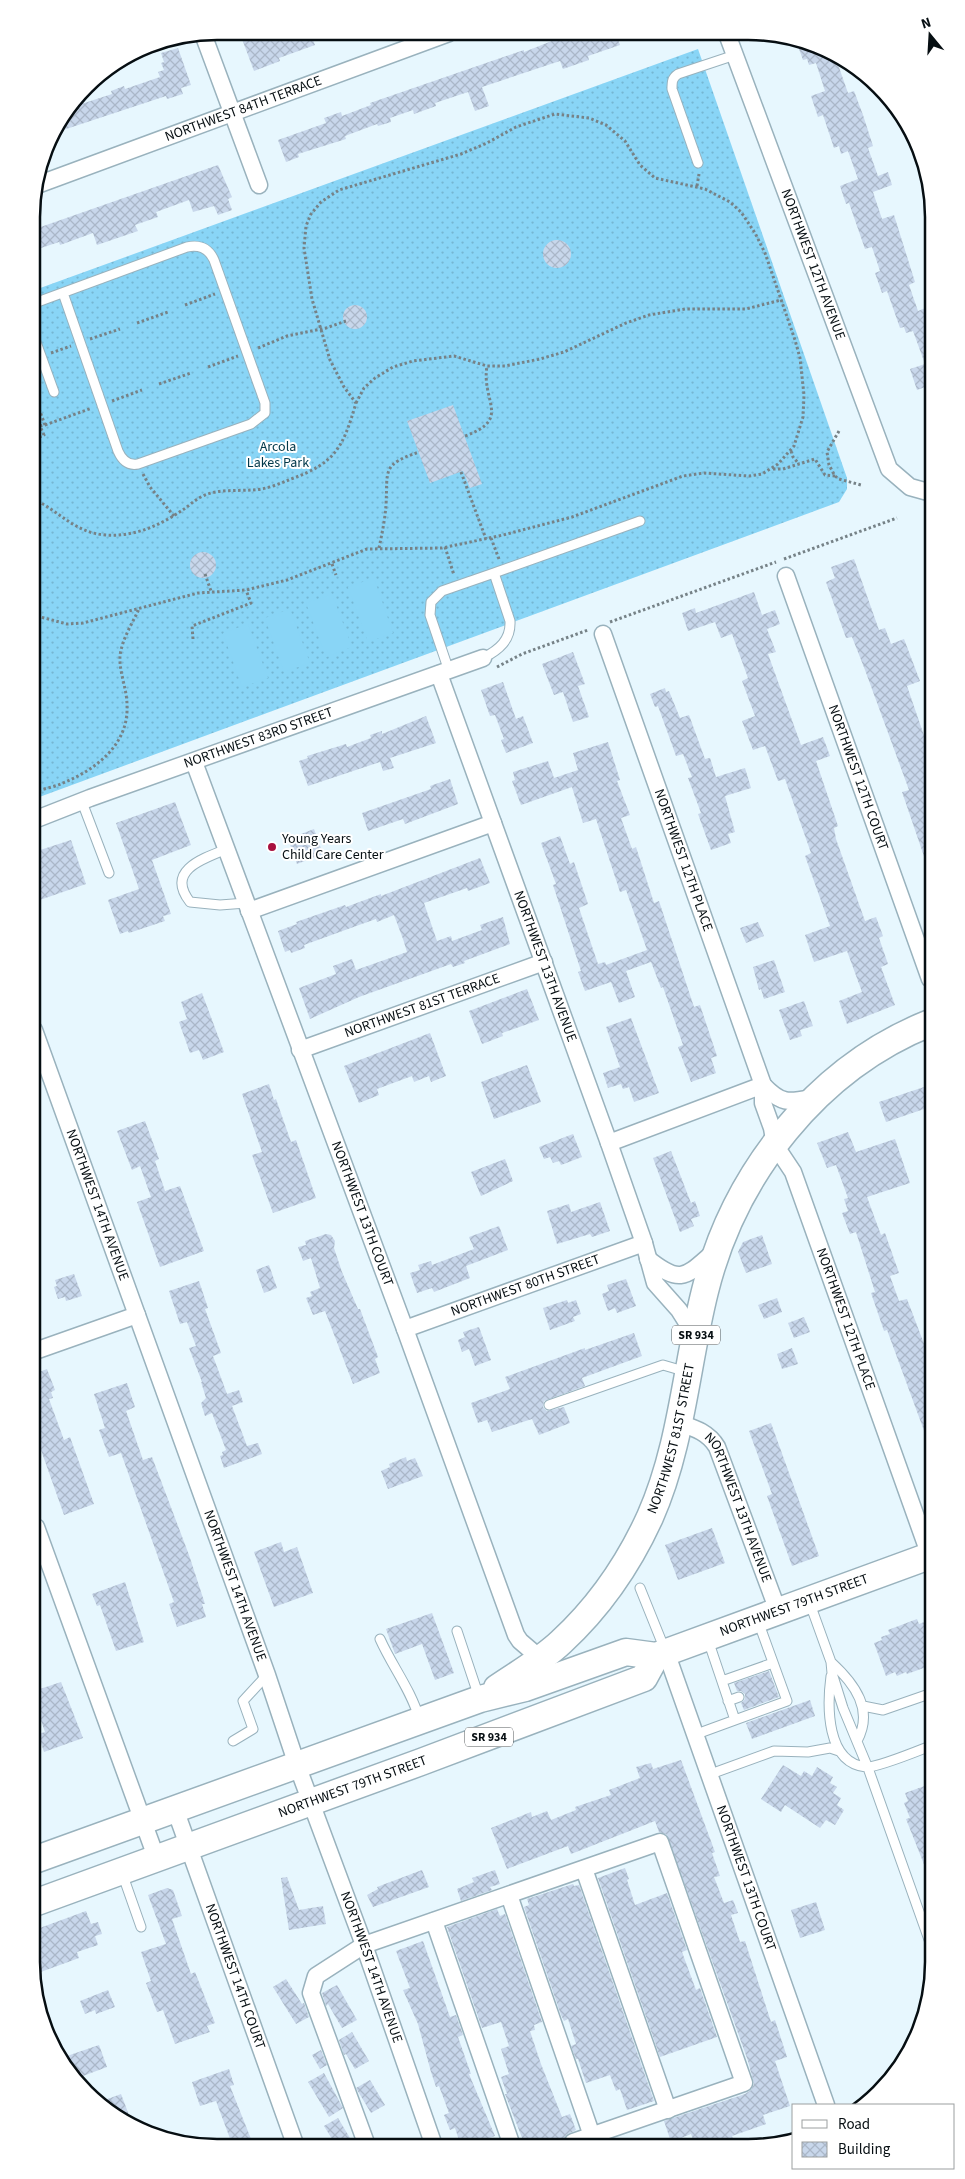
<svg xmlns="http://www.w3.org/2000/svg" width="965" height="2179" viewBox="0 0 965 2179" font-family="'Source Sans 3',sans-serif">
<style>
.grass{fill:url(#grass-dots)}
.pitch{fill:#89d5f6}
.building{fill:url(#building-cross-hatch)}
.lines{fill:none;stroke-linecap:round;stroke-linejoin:round}
.lane-casing{stroke:#99b2bd;stroke-width:11}
.street-casing{stroke:#99b2bd;stroke-width:19}
.primary-casing{stroke:#99b2bd;stroke-width:29}
.path{stroke:#768287;stroke-width:3;stroke-dasharray:2.5 2.5;stroke-linecap:butt}
.lane{stroke:#fff;stroke-width:9}
.street{stroke:#fff;stroke-width:16}
.primary{stroke:#fff;stroke-width:26}
.poi-dot{fill:#a8103e;stroke:#fff;stroke-width:2}
.labels{text-anchor:middle;dominant-baseline:central;stroke-width:4;stroke-linejoin:round;paint-order:stroke}
.shield{fill:#fff;stroke:#515659;stroke-width:1}
.shield-label{font-size:12px;font-weight:bold;fill:#060e12}
.street-label{font-size:14px;fill:#060e12;stroke:#fff}
.park-label{font-size:14px;fill:#02384a;stroke:#fff}
.poi-label{font-size:14px;fill:#060e12;stroke:#fff;text-anchor:start}
.rim{fill:none;stroke:#060e12;stroke-width:2.5}
</style>
<defs>
<pattern id="grass-dots" width="8" height="8" patternUnits="userSpaceOnUse" patternTransform="scale(1.25)"><rect width="8" height="8" fill="#89d5f6"/><path d="M2 2h.1M6 6h.1" fill="none" stroke="#75b6d2" stroke-width="1.8" stroke-linecap="round"/></pattern>
<pattern id="building-cross-hatch" width="8" height="8" patternUnits="userSpaceOnUse" patternTransform="scale(1.25)"><rect width="8" height="8" fill="#c8d7eb"/><path d="M0 0l8 8M0 8l8-8" fill="none" stroke="#aab7c8"/></pattern>
</defs>
<rect width="100%" height="100%" fill="#e7f7fe"/>
<path class="grass" d="M698,49L847,478V489L839,502L34,799L32,291Z"/>
<path class="pitch" d="M374,578L393,633L368,642L348,587Z
M332,594L352,647L326,657L306,603Z
M290,609L310,663L284,672L265,618Z
M248,624L268,678L242,687L223,633Z"/>
<path class="building" d="M239,31L310,32L315,45L279,58L280,61L254,71Z
M572,33L616,34L620,45L588,56L589,60L563,69L560,61L482,87L489,106L475,111L468,92L435,103L436,106L414,114L413,110L390,118L391,122L378,126L377,124L345,136L346,139L298,154L299,157L286,162L278,140L326,123L324,118L341,112L342,116L371,105L370,103L524,50V52Z
M795,38L834,53L848,93L854,91L863,115L873,146L868,148L878,176L888,172L892,185L873,192L882,219L894,215L915,282L909,285L918,311L928,307V386L917,390L910,369L925,364L913,331L906,333L904,327L900,328L887,291L882,293L875,273L880,271L872,247L865,249L849,203L846,204L840,186L858,179L848,151L841,154L839,146L834,148L823,115L818,117L811,96L825,91L816,63L809,65L807,59L803,60Z
M178,48L191,85L181,88L183,94L167,99L166,96L51,134L72,107L112,94L111,91L124,86L125,89L160,77L158,72L164,70L161,63L164,62L161,53Z
M218,165L232,197L228,199L232,210L218,215L214,206L193,212L189,200L156,212L158,217L135,225L138,231L97,245L93,233L60,245L59,242L32,251V230Z
M543 254a14 14 0 1 1 28 0a14 14 0 1 1-28 0Z
M343 317a12 12 0 1 1 24 0a12 12 0 1 1-24 0Z
M453,405L482,484L470,488L463,471L430,483L407,421Z
M190 565a13 13 0 1 1 26 0a13 13 0 1 1-26 0Z
M854,559L879,630L885,628L891,644L904,639L920,681L907,686L929,750L930,868H928L902,792L909,790L865,670L852,637L846,638L826,582L835,578L831,567Z
M754,592L762,615L775,610L780,624L767,629L776,652L768,654L801,745L823,737L830,756L816,761L838,826L834,828L836,839L865,921L876,917L883,936L879,938L888,964L881,967L895,1005L847,1024L839,1001L862,992L847,951L814,962L805,935L830,926L805,856L811,853L785,779L778,781L765,746L753,750L742,721L755,716L742,681L748,678L732,634L721,638L715,622L688,631L682,613L695,608L696,613Z
M573,652L585,684L578,686L589,717L573,722L563,692L554,695L542,664Z
M503,682L516,719L523,716L533,743L506,753L501,740L504,739L495,715L490,716L481,690Z
M665,688L666,692L669,691L680,718L689,715L705,759L710,758L716,777L745,768L751,788L725,796L735,832L728,834L731,843L711,850L698,814L701,813L688,778L692,777L683,754L676,756L658,706L655,707L650,694Z
M426,716L436,743L390,758L394,768L383,771L380,762L308,786L299,761L308,758L307,756L346,744L347,747L371,738L370,735L382,731V734Z
M608,742L620,780L617,781L630,815L621,818L632,849L636,847L654,903L659,901L694,1007L700,1005L717,1056L711,1058L716,1073L691,1082L678,1047L683,1045L663,987L661,988L651,962L626,971L635,997L619,1003L611,982L585,991L578,972L581,971L553,885L556,884L541,843L560,836L570,864L574,862L588,904L579,908L598,964L605,962L606,965L647,950L626,890L620,892L596,819L583,823L572,787L521,805L512,781L515,780L513,772L548,761L554,778L578,770L573,753Z
M450,779L458,804L405,824L403,819L368,831L362,813L431,789L430,786Z
M175,802L191,845L152,860L171,914L163,916L165,921L129,933L128,931L120,934L108,900L139,889L116,823Z
M314,829L323,854L297,864L288,839Z
M71,840L86,884L34,902V852Z
M480,858L490,883L468,891L467,888L424,903L437,941L451,936L452,941L482,930L480,925L503,917L510,944L464,961L465,963L453,967L451,964L359,997L310,1019L299,988L336,974L333,966L352,959L356,970L407,952L403,939L394,915L377,922L376,919L359,925L304,945L305,948L291,953L290,950L285,952L278,931L297,924L296,922L345,905L346,907L381,894V896Z
M758,922L764,936L746,943L740,928Z
M774,960L785,992L764,999L761,989L759,990L753,967Z
M527,989L539,1020L502,1033L503,1036L482,1044L469,1011Z
M202,993L224,1052L203,1060L199,1050L190,1053L179,1022L187,1019L181,1002Z
M804,1001L813,1026L800,1030L802,1036L790,1040L779,1010Z
M631,1018L659,1093L634,1102L629,1087L623,1089L621,1084L608,1088L603,1073L620,1067L606,1027Z
M430,1033L446,1076L431,1082L429,1076L414,1082L412,1076L377,1089L379,1095L359,1103L344,1066Z
M527,1065L541,1102L494,1119L481,1082Z
M269,1084L274,1100L276,1099L291,1142L296,1140L316,1198L273,1213L252,1155L262,1152L242,1094Z
M930,1085V1107L886,1122L879,1102Z
M145,1121L159,1159L155,1161L165,1191L180,1186L204,1251L160,1267L137,1202L151,1197L140,1166L132,1170L117,1131Z
M848,1132L856,1152L895,1139L910,1183L867,1197L881,1235L885,1233L899,1273L890,1276L899,1301L907,1299L931,1362L932,1446L930,1447L887,1330L884,1331L871,1293L875,1292L856,1232L850,1234L842,1213L848,1211L844,1199L848,1198L836,1165L827,1168L817,1143Z
M573,1134L582,1157L561,1165L559,1161L553,1163L550,1157L544,1159L539,1147Z
M671,1151L691,1203L695,1201L700,1216L691,1219L694,1226L680,1232L653,1158Z
M505,1159L513,1181L481,1196L471,1172Z
M600,1202L610,1231L592,1237L590,1234L557,1244L547,1211L569,1204L571,1212Z
M499,1226L508,1250L466,1266L470,1278L434,1292L432,1288L417,1293L410,1273L420,1270L418,1265L431,1261L432,1265L474,1249L469,1237Z
M326,1234L331,1235L335,1241L334,1248L342,1272L358,1309H360L378,1357L375,1359L380,1373L353,1384L325,1311L313,1315L306,1298L312,1296L310,1292L320,1288L311,1258L303,1261L298,1247L306,1245L305,1241Z
M762,1235L772,1264L746,1273L738,1252L743,1242Z
M269,1265L277,1288L264,1293L256,1270Z
M74,1274L82,1296L66,1301L65,1297L58,1299L54,1287L57,1286L55,1280Z
M626,1279L636,1306L617,1313L615,1308L608,1311L602,1294L609,1291L607,1285Z
M199,1281L208,1308L205,1309L221,1353L213,1356L227,1394L239,1390L243,1402L232,1406L247,1446L258,1443L262,1454L224,1468L220,1456L223,1455L222,1452L226,1450L212,1413L205,1416L201,1403L206,1398L201,1382H202L189,1348L196,1346L187,1322L180,1324L169,1291Z
M777,1298L782,1312L764,1319L758,1305Z
M567,1300L568,1303L576,1300L581,1314L573,1317L575,1321L550,1330L543,1308Z
M804,1317L810,1332L794,1338L788,1323Z
M479,1327L491,1360L475,1366L469,1349L462,1352L458,1340L465,1337L463,1332Z
M634,1333L642,1356L582,1378L585,1386L544,1401L543,1407L547,1411L564,1407L570,1423L539,1435L532,1419L492,1432L487,1420L478,1423L471,1403L510,1389L505,1377L585,1348V1350Z
M792,1348L798,1364L782,1369L777,1354Z
M36,1366H37L39,1372L47,1369L55,1390L51,1392L53,1398L49,1399L64,1440L70,1437L94,1504L64,1515L36,1436Z
M127,1383L135,1407L126,1411L143,1460L152,1457L189,1555L205,1604H202L206,1617L177,1627L169,1604L174,1602L121,1453L109,1457L99,1430L105,1428L94,1394Z
M771,1423L819,1556L792,1566L767,1496L772,1494L749,1431Z
M406,1457L407,1461L415,1458L423,1476L388,1489L381,1471L390,1467L389,1464Z
M712,1528L725,1563L678,1580L665,1545Z
M281,1542L284,1552L297,1547L313,1593L274,1607L254,1552Z
M125,1582L144,1642L116,1651L100,1605L97,1606L92,1594Z
M432,1613L454,1673L435,1680L422,1644L395,1654L386,1629Z
M917,1619L919,1624L932,1619V1665L907,1674L906,1672L897,1676L895,1672L886,1676L874,1643L882,1640L881,1637L890,1634L888,1630Z
M769,1671L779,1697L744,1710L741,1703L745,1699V1694L741,1691H737L734,1683Z
M61,1682L83,1738L44,1752L38,1734L45,1732L37,1709V1690Z
M810,1700L815,1716L752,1739L746,1723Z
M681,1760L715,1852L712,1853L720,1876L714,1877L724,1903L733,1900L738,1913L731,1915L740,1942L745,1941L771,2022L775,2020L787,2057L775,2061L790,2106L763,2115L766,2124L732,2136L734,2142H694L691,2134L671,2142L664,2121L745,2094L751,2090L754,2084L748,2061L667,1835L659,1832L655,1821L571,1854L568,1846L507,1869L491,1828L531,1812L532,1817L547,1811L551,1820L576,1810L575,1807L611,1795L609,1790L640,1778L636,1767L651,1763L653,1769Z
M783,1765L801,1776L804,1771L812,1776L817,1767L833,1777L830,1783L837,1787L833,1793L841,1798L837,1805L844,1810L835,1825L826,1820L820,1828L785,1805L781,1812L761,1799Z
M933,1783V1882H931L906,1819L910,1818L904,1803L908,1801L905,1793Z
M625,1868L629,1879L627,1880L635,1905L667,1893L687,1950L682,1952L696,1990L700,1988L717,2037L660,2057L598,1878Z
M422,1870L429,1887L373,1907L367,1895L378,1889L377,1887Z
M495,1870L500,1884L490,1887L492,1890L461,1901L457,1889L474,1882L472,1878Z
M287,1877L299,1910L323,1906L326,1924L289,1930L281,1878Z
M573,1884L574,1886L579,1885L654,2101L627,2110L620,2089L616,2091L610,2075L586,2083L578,2059H576L571,2046L576,2044L568,2019L564,2021L561,2015L524,1907L529,1905L527,1899Z
M167,1888L173,1890L182,1916L172,1919L191,1974L195,1972L215,2023L207,2026L210,2032L175,2044L163,2010L157,2012L146,1983L151,1981L141,1952L166,1944L148,1895Z
M816,1902L825,1930L800,1938L791,1910Z
M497,1909L500,1916L505,1914L542,2022L534,2025L535,2030L530,2031L541,2064L562,2117L570,2114L576,2130L566,2135L563,2142L524,2143L505,2094H507L501,2077L509,2074L501,2049L509,2046L501,2022L482,2028L447,1927Z
M86,1911L91,1924L98,1922L102,1934L95,1936L98,1945L77,1952L79,1958L38,1973L37,1929Z
M423,1941L450,2017L456,2015L463,2035L458,2037L471,2074H469L495,2136L474,2143H460L455,2128L450,2130L444,2115L449,2113L439,2086L436,2087L431,2072L418,2024L403,1990L410,1988L396,1951Z
M286,1979L302,2004L304,2003L309,2017L296,2024L273,1987Z
M337,1985L357,2020L342,2028L328,2004L326,2006L322,1993Z
M108,1990L115,2007L96,2014L95,2010L85,2014L80,2001Z
M352,2032L369,2061L355,2069L346,2054L344,2055L339,2040Z
M99,2045L107,2067L75,2079L67,2056Z
M321,2050L327,2065L320,2069L312,2055Z
M229,2069L234,2085L230,2086L253,2144H232L216,2101L200,2106L192,2082Z
M324,2073L343,2108L329,2117L308,2082Z
M370,2080L385,2105L371,2113L356,2088Z
M121,2094L129,2115L120,2119L97,2103Z
M338,2118L353,2143L335,2144L324,2126Z"/>
<g class="lines">
<g class="lane-casing">
<path id="lane" d="M698,163L672,89C672,82 672,78 678,74L735,55
M32,304L187,247C200,244 209,249 214,260L265,403V413L251,424L138,464C128,466 122,460 118,451L63,293
M32,331L54,392
M494,573L640,521
M449,671L430,615L431,602L442,591L494,573L510,621C511,640 499,650 483,658
M82,802L109,873
M227,849C201,859 166,871 190,902L220,905L246,903
M549,1405L663,1365L687,1372
M640,1588L665,1650
M809,1601L831,1662L832,1673L843,1708L868,1768L933,1951
M457,1631L479,1697
M380,1639C392,1666 411,1690 419,1718
M708,1640L735,1720L787,1701L758,1621
M831,1662C855,1684 874,1710 857,1741
M831,1676C827,1706 826,1763 866,1767C877,1768 920,1750 933,1745
M722,1681L773,1663
M728,1701L739,1697
M863,1706L883,1710L932,1693
M694,1735L735,1720
M233,1741L253,1729L243,1701L267,1675
M708,1775L774,1751L808,1752L830,1748L839,1751
M122,1873L141,1927"/>
</g>
<g class="street-casing">
<g id="street">
<path d="M203,34L259,185"/>
<path id="s1" d="M727,34L889,469L910,487L928,492"/>
<path id="s2" d="M37,185L449,33"/>
<path id="s3" d="M786,576L930,979"/>
<path id="s4" d="M603,634L763,1085V1103L772,1128L775,1145L793,1172L930,1556"/>
<path id="s5" d="M439,674L609,1143L644,1243L655,1283L679,1310L696,1337"/>
<path id="s6" d="M194,762L405,1329L516,1635L520,1641L541,1659"/>
<path id="s7" d="M34,820L90,798L483,658"/>
<path d="M249,911L493,823"/>
<path id="s8" d="M34,1030L267,1675L297,1765L364,1945L433,2143"/>
<path id="s9" d="M300,1050L544,962"/>
<path d="M763,1085C783,1106 790,1102 817,1097"/>
<path d="M609,1143L763,1085"/>
<path d="M648,1259C682,1286 686,1276 715,1251"/>
<path id="s10" d="M405,1329L644,1243"/>
<path d="M35,1351L137,1315"/>
<path id="s11" d="M679,1423C694,1428 708,1432 717,1447L778,1611"/>
<path d="M36,1527L156,1857"/>
<path id="s12" d="M666,1652L826,2105"/>
<path id="s13" d="M175,1809L295,2144"/>
<path d="M584,1869L668,2110"/>
<path d="M509,1895L592,2136"/>
<path d="M434,1921L511,2143"/>
<path d="M366,2143L311,1993L316,1976L364,1945L660,1842L744,2083L573,2142"/>
</g>
</g>
<g class="primary-casing">
<g id="primary">
<path id="s14" d="M497,1688C519,1673 542,1660 561,1642C599,1607 629,1563 650,1517C682,1445 686,1366 705,1291C734,1174 817,1068 930,1023"/>
<path id="s15" d="M37,1859L480,1699L525,1688L626,1652L656,1656L932,1555"/>
<path id="s16" d="M37,1902L421,1762L644,1678L656,1656"/>
</g>
</g>
<path class="path" d="M697,186L699,174
M185,305L215,294
M137,323L168,312
M90,339L120,329
M258,348L287,336L326,328L346,321
M51,353L71,346
M208,367L238,356
M159,384L191,373
M32,390L45,425L40,426L44,435L32,440
M112,401L142,390
M356,403L364,388L375,378L393,367L413,361L454,356L487,366H505L540,359L564,352L626,323L649,315L685,309H746L781,300
M45,425L92,408
M839,431L827,452L829,465L835,476L839,479L861,485
M465,436C512,419 481,402 487,366
M791,451L793,457L799,464
M773,469H783L815,459L825,475L835,476
M461,472L486,539
M143,474L150,487L174,516
M33,499C60,511 74,533 106,535C133,537 159,526 181,511C188,507 194,500 203,496C217,489 236,491 251,490C265,490 279,484 291,479C336,463 343,447 356,403L344,387L330,360L312,299L304,248L306,226L311,214L321,202L339,190L461,154L487,143L516,127L555,114L589,118L606,125L625,141L640,165L655,178L705,189L730,202L741,212L755,233L765,253L795,340L800,358L804,395L803,417L794,446L778,464L762,474L749,476L704,473L683,476L572,517L503,535L442,548L367,549L287,580L246,590L198,593L83,623L67,624L33,615
M491,538L499,559
M445,547L454,575
M379,548C382,534 385,519 386,505C388,470 381,465 419,452
M784,559L897,518
M332,564L336,575
M205,574L211,591
M610,622L776,562
M193,639L192,626L251,603L246,590
M497,667L522,654L588,630
M34,792C43,789 54,787 63,783C97,769 129,744 127,705C127,689 119,672 120,656C122,639 132,624 139,609"/>
<use href="#lane" class="lane"/>
<use href="#street" class="street"/>
<use href="#primary" class="primary"/>
</g>
<circle class="poi-dot" cx="272" cy="847" r="5"/>
<g class="labels">
<g class="shield">
<rect x="672" y="1325.5" width="48" height="19" rx="4"/>
<rect x="465" y="1727.5" width="48" height="19" rx="4"/>
</g>
<g class="shield-label">
<text x="696" y="1335">SR 934</text>
<text x="489" y="1737">SR 934</text>
</g>
<g class="street-label">
<text stroke="none"><textPath href="#s2" startOffset="220">NORTHWEST 84TH TERRACE</textPath></text>
<text stroke="none"><textPath href="#s1" startOffset="246">NORTHWEST 12TH AVENUE</textPath></text>
<text stroke="none"><textPath href="#s7" startOffset="239">NORTHWEST 83RD STREET</textPath></text>
<text stroke="none"><textPath href="#s3" startOffset="214">NORTHWEST 12TH COURT</textPath></text>
<text stroke="none"><textPath href="#s4" startOffset="240">NORTHWEST 12TH PLACE</textPath></text>
<text stroke="none"><textPath href="#s5" startOffset="311">NORTHWEST 13TH AVENUE</textPath></text>
<text stroke="none"><textPath href="#s9" startOffset="130">NORTHWEST 81ST TERRACE</textPath></text>
<text stroke="none"><textPath href="#s8" startOffset="186">NORTHWEST 14TH AVENUE</textPath></text>
<text stroke="none"><textPath href="#s6" startOffset="482">NORTHWEST 13TH COURT</textPath></text>
<text stroke="none"><textPath href="#s10" startOffset="128">NORTHWEST 80TH STREET</textPath></text>
<text stroke="none"><textPath href="#s4" startOffset="729">NORTHWEST 12TH PLACE</textPath></text>
<text stroke="none"><textPath href="#s14" startOffset="315">NORTHWEST 81ST STREET</textPath></text>
<text stroke="none"><textPath href="#s11" startOffset="110">NORTHWEST 13TH AVENUE</textPath></text>
<text stroke="none"><textPath href="#s8" startOffset="591">NORTHWEST 14TH AVENUE</textPath></text>
<text stroke="none"><textPath href="#s15" startOffset="802">NORTHWEST 79TH STREET</textPath></text>
<text stroke="none"><textPath href="#s16" startOffset="336">NORTHWEST 79TH STREET</textPath></text>
<text stroke="none"><textPath href="#s12" startOffset="240">NORTHWEST 13TH COURT</textPath></text>
<text stroke="none"><textPath href="#s8" startOffset="996">NORTHWEST 14TH AVENUE</textPath></text>
<text stroke="none"><textPath href="#s13" startOffset="178">NORTHWEST 14TH COURT</textPath></text>
</g>
<g class="park-label">
<text x="278" y="447">Arcola<tspan x="278" dy="16">Lakes Park</tspan></text>
</g>
<g class="poi-label">
<text x="282" y="839">Young Years<tspan x="282" dy="16">Child Care Center</tspan></text>
</g>
</g>
<path d="M0 0H965V2179H0ZM217 40H748A177 177 0 0 1 925 217V1962A177 177 0 0 1 748 2139H217A177 177 0 0 1 40 1962V217A177 177 0 0 1 217 40Z" fill="#fff" fill-rule="evenodd"/>
<path class="rim" d="M217 40H748A177 177 0 0 1 925 217V1962A177 177 0 0 1 748 2139H217A177 177 0 0 1 40 1962V217A177 177 0 0 1 217 40Z"/>
<rect x="792" y="2104" width="162" height="65" fill="#ffffff" stroke="#9b9fa0"/>
<rect x="802" y="2120" width="25" height="8" fill="#ffffff" stroke="#9b9fa0"/>
<text x="838" y="2129" font-size="15" fill="#060e12">Road</text>
<rect x="802" y="2142" width="25" height="15" fill="url(#building-cross-hatch)" stroke="#9b9fa0"/>
<text x="838" y="2154" font-size="15" fill="#060e12">Building</text>
<g transform="translate(930 35) rotate(342)" stroke="#ffffff" stroke-width="4" paint-order="stroke">
<path d="M0-4L9 19L0 12L-9 19Z" fill="#060e12"/>
<text y="-8" font-size="14" font-weight="bold" text-anchor="middle" fill="#060e12">N</text>
</g>
</svg>
